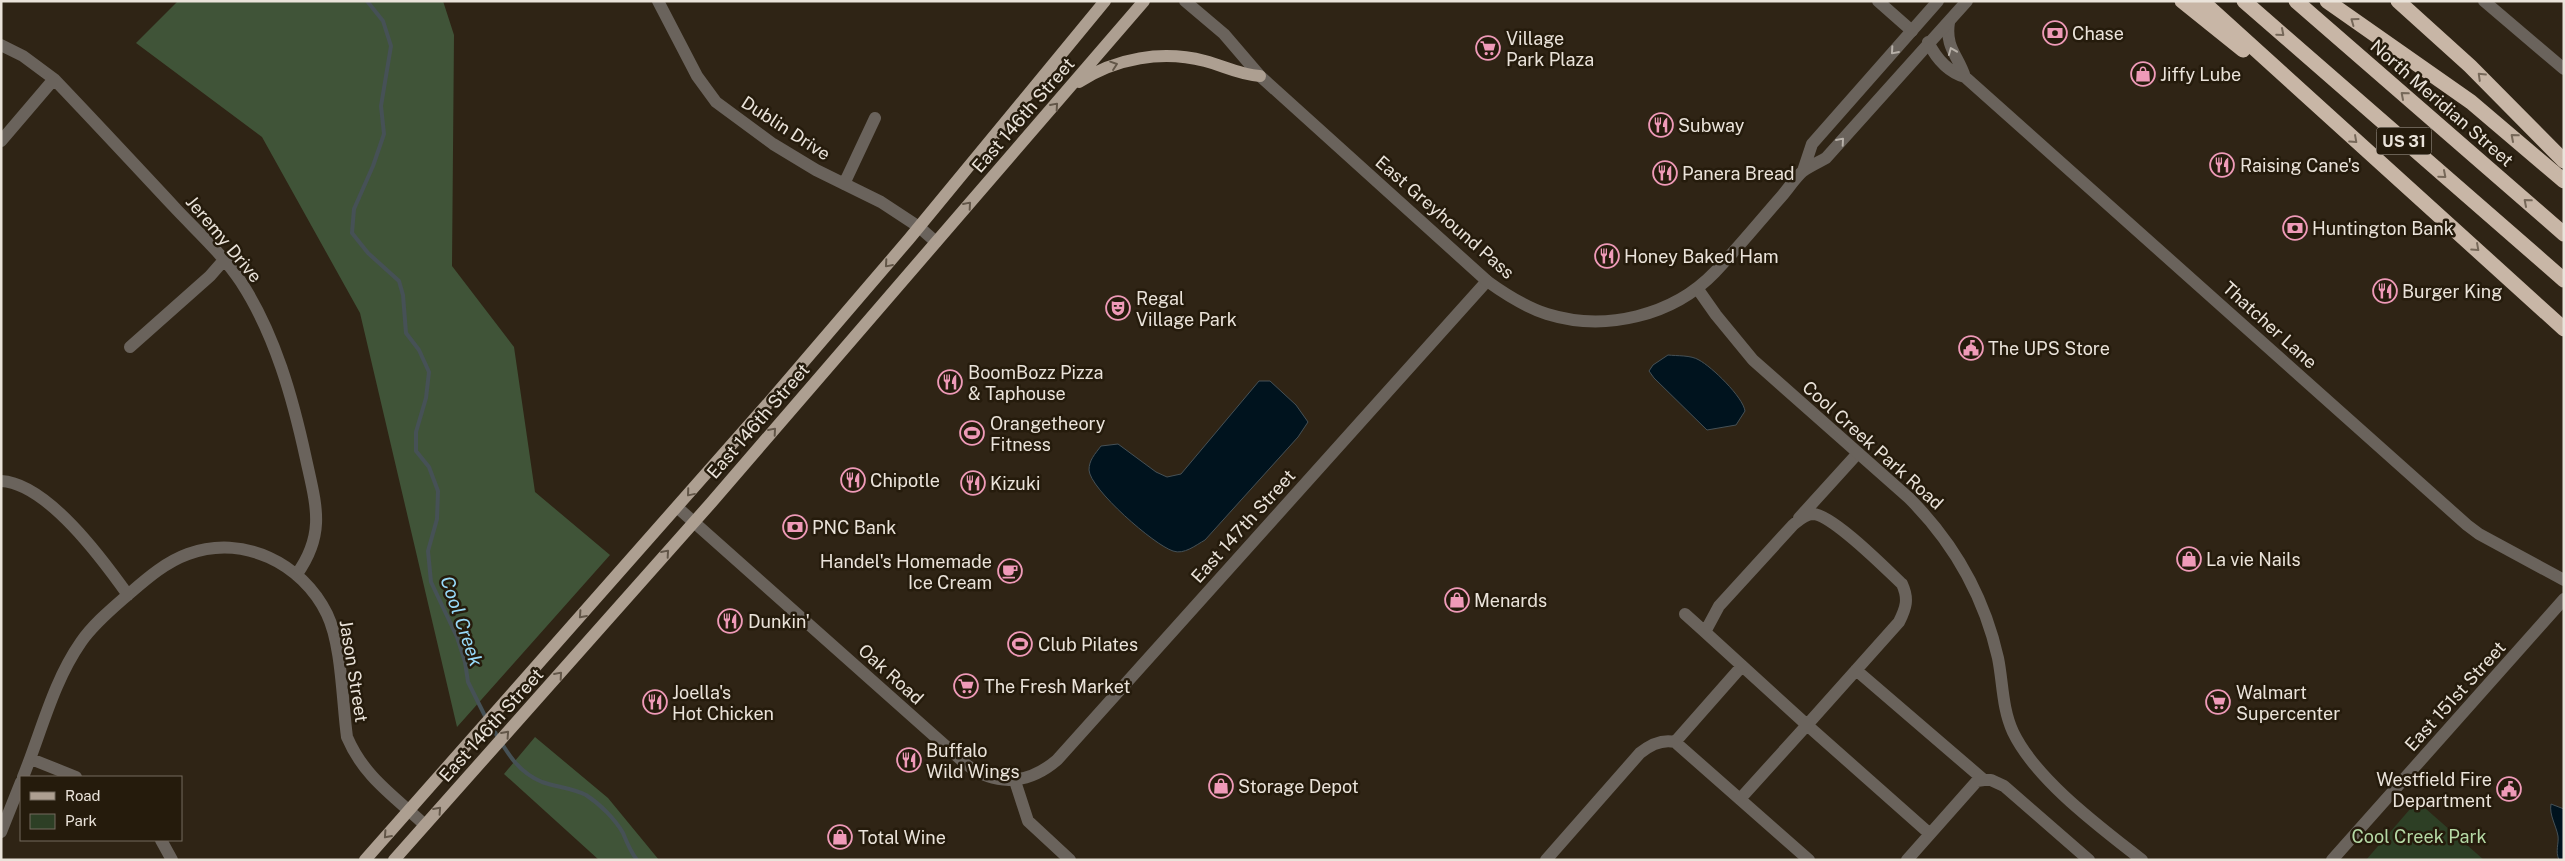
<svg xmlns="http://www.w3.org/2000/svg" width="2565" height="861" viewBox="0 0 2565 861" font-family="'Public Sans',sans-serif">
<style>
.green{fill:#2d3f25}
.forest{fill:#405438}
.water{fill:#00131e;stroke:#465156}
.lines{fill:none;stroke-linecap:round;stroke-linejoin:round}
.stream{stroke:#465156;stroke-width:4}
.minor{stroke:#6a635c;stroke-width:12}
.tertiary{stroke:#6a635c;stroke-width:12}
.primary{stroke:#ad9f91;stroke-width:12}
.motorway{stroke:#c8b6a6;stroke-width:15}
.oneway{stroke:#766859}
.oneway2{stroke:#b7b0a8}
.oneway3{stroke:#625648}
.labels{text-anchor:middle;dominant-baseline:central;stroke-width:5;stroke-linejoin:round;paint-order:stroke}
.shield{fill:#251b0c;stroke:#afa79c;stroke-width:1}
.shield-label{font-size:16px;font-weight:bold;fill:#eae3da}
.poi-label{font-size:18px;fill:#eae3da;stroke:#251b0c;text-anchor:start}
.street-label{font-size:18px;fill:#eae3da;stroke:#251b0c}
.park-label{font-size:18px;fill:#b5d9a5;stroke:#251b0c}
.water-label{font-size:19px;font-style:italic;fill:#98dafa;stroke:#251b0c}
</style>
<rect width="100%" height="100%" fill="#2f2415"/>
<path class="green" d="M2417,801L2484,860H2366Z"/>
<path class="forest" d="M178,1H443L454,35L452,266L514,347L535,492L610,555L457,727L360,313L262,137L136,43Z
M535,737L608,798L659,860H599L504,774Z"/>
<path class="water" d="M1668,355C1677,356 1691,355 1699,360C1712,367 1743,397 1745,411L1736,425L1707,430L1654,378L1649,371L1653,365Z
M1259,381H1270L1296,405L1308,422L1298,437L1205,540C1196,545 1184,555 1173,551C1154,545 1090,489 1089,470C1089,460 1095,454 1101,446L1118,444L1156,472L1167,477L1181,474Z
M2551,804L2564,809V860H2559C2555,851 2559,844 2558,836C2556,825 2549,815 2551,804Z"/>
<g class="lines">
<path class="stream" d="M367,1L383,21L391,46L381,106L384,134L373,166L354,209L352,233L368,253L399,281L403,295L406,333L419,350L429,372L426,398L416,432V451L429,467L438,491L437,519L428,551L431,582L457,637L465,662L468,682L486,718
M490,724C504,747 515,771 542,782C556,787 572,788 586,795C600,804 615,819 623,833C627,843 630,851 637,860"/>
<path class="minor" d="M658,1L697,76L716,102L773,144L816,170L881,202L919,227L936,242
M1878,1L1912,31
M2484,1L2564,69
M1949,22C1945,48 1958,55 1965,77
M1928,42C1936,58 1948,72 1965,77L2467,525L2479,534L2564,580
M1,45L23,56L54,79C96,123 137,167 178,211C200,234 224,256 241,282C275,334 293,399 306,459C316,505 326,533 297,574
M1,141L54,79
M844,184L875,118
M130,347L210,276L224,260
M1,481C47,483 103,560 128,595
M678,508L967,765C997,787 1029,784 1057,760L1487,281
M1799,518L1858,453
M1685,614L1705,632
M1856,670L1984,780H1991L2004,786L2089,860
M1675,742L1742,666
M31,759L76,777
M23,777C41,733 53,682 81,642C92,626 108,612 123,599C143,582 163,563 188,554C243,534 302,563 327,614C342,645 342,701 347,737C364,777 394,796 425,825
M1015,781L1028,821L1070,860
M1740,799L1807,725L1705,632L1719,606L1793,525C1799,520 1805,514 1813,514C1833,515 1886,569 1902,584C1909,599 1906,608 1899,622L1807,725L1930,834
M1,832L21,782
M161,840L172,860
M1546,860L1640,753C1650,745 1662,739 1675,742L1809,860
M1907,860L1977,781L1984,780"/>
<path class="tertiary" d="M1185,1L1224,34L1260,76L1487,281C1505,294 1525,307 1547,314C1605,332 1673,316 1715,272C1738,248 1759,222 1781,197C1788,189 1795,178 1803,171C1810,166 1819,162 1826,158L1967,1
M1803,171L1812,144L1938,1
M1697,288L1716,315L1753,360L1909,498C1954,543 1984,596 1998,658C2003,683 2002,708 2013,732C2036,780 2100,827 2142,860
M2332,860L2564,599"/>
<path class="primary" d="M1079,82C1116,58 1162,50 1205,61C1224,66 1240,75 1260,76
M365,860L771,400L909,239L1105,1
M394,860L711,503L1144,1"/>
<path class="motorway" d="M2182,1L2243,50
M2202,1L2564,329
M2244,1L2564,280
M2296,1L2564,234
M2327,1L2471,102L2564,181
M2398,1L2470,66L2564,161"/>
</g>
<defs><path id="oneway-chevron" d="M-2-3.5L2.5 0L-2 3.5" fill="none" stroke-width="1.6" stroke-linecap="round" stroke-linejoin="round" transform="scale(1.25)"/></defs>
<g class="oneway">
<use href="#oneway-chevron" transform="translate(2354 21) rotate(-144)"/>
<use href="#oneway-chevron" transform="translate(2281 33) rotate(41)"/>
<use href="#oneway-chevron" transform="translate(2481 76) rotate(-136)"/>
<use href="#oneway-chevron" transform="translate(2404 95) rotate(-139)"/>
<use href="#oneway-chevron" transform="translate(2514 137) rotate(-139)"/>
<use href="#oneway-chevron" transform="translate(2354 140) rotate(42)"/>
<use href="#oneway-chevron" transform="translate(2443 175) rotate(41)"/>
<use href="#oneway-chevron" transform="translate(2527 202) rotate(-139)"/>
<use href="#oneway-chevron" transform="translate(2476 248) rotate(42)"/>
</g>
<g class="oneway2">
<use href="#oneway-chevron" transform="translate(1894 51) rotate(131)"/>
<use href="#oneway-chevron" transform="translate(1952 51) rotate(-112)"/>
<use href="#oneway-chevron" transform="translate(1841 141) rotate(-49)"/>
</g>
<g class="oneway3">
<use href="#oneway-chevron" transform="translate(1114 65) rotate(-19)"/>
<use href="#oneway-chevron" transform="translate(1055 106) rotate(-49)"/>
<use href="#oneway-chevron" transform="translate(968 205) rotate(-49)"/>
<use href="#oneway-chevron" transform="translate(888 264) rotate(131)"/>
<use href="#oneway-chevron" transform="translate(773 431) rotate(-49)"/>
<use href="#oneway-chevron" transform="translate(690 493) rotate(130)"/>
<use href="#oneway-chevron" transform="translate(666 553) rotate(-49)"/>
<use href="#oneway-chevron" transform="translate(582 615) rotate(132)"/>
<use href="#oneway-chevron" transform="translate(559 675) rotate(-49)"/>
<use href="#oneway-chevron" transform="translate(506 734) rotate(-48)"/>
<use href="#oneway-chevron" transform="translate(438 810) rotate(-48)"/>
<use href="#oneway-chevron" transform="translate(387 835) rotate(132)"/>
</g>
<defs>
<g id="bank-ring" transform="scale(1.25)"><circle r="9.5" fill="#251b0c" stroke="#ef9ab8" stroke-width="1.5"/><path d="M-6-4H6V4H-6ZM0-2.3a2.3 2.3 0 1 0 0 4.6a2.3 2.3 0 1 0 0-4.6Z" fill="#ef9ab8"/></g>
<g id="supermarket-ring" transform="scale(1.25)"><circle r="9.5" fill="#251b0c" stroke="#ef9ab8" stroke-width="1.5"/><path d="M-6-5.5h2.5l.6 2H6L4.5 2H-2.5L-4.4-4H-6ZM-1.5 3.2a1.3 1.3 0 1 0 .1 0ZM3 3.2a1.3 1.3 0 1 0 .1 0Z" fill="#ef9ab8"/></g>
<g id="shop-ring" transform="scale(1.25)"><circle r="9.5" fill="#251b0c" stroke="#ef9ab8" stroke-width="1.5"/><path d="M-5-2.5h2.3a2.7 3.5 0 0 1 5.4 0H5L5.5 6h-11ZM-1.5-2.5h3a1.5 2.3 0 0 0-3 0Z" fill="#ef9ab8"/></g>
<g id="restaurant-ring" transform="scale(1.25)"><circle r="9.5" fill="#251b0c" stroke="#ef9ab8" stroke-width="1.5"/><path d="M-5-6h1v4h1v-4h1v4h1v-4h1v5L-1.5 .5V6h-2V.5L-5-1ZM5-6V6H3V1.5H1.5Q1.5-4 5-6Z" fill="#ef9ab8"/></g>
<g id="theatre-ring" transform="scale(1.25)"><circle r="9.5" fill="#251b0c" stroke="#ef9ab8" stroke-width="1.5"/><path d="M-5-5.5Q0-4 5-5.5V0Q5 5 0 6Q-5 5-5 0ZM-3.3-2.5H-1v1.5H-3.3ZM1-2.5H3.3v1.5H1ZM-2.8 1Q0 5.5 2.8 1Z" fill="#ef9ab8"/></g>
<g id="civic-ring" transform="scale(1.25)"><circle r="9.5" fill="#251b0c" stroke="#ef9ab8" stroke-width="1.5"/><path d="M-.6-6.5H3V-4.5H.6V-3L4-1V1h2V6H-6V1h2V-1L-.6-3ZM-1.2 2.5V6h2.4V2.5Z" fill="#ef9ab8"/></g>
<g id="stadium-ring" transform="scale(1.25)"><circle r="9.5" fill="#251b0c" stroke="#ef9ab8" stroke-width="1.5"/><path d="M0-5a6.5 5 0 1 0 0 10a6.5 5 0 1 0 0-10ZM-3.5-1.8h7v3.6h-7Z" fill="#ef9ab8"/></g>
<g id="cafe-ring" transform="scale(1.25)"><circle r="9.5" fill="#251b0c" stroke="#ef9ab8" stroke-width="1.5"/><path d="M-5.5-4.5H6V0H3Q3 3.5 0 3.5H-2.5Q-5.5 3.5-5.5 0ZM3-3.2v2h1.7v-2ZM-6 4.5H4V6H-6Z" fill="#ef9ab8"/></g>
</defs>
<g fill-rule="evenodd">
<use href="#bank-ring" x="2055" y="33"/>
<use href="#supermarket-ring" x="1488" y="48"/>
<use href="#shop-ring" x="2143" y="74"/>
<use href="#restaurant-ring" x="1661" y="125"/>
<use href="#restaurant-ring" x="2222" y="165"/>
<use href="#restaurant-ring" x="1665" y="173"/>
<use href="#bank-ring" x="2295" y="228"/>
<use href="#restaurant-ring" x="1607" y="256"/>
<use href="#restaurant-ring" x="2385" y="291"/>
<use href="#theatre-ring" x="1118" y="308"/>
<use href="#civic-ring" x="1971" y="348"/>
<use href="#restaurant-ring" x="950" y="382"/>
<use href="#stadium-ring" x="972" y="433"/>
<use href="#restaurant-ring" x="853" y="480"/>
<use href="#restaurant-ring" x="973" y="483"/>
<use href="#bank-ring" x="795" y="527"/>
<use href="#shop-ring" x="2189" y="559"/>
<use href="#cafe-ring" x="1010" y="571"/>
<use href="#shop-ring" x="1457" y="600"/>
<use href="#restaurant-ring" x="730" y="621"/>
<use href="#stadium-ring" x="1020" y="644"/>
<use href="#supermarket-ring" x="966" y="686"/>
<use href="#restaurant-ring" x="655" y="702"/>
<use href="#supermarket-ring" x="2218" y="702"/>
<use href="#restaurant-ring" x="909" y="760"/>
<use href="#shop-ring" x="1221" y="786"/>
<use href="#civic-ring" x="2509" y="789"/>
<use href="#shop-ring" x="840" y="837"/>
</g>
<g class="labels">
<rect class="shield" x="2376.5" y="127.5" width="55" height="27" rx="4"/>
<g class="shield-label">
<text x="2404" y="141">US 31</text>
</g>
<g class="poi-label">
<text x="2072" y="33">Chase</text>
<text x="1506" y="38">Village<tspan x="1506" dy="21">Park Plaza</tspan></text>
<text x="2160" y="74">Jiffy Lube</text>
<text x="1678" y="125">Subway</text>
<text x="2240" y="165">Raising Cane's</text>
<text x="1682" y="173">Panera Bread</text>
<text x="2312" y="228">Huntington Bank</text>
<text x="1624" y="256">Honey Baked Ham</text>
<text x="2402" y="291">Burger King</text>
<text x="1136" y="298">Regal<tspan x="1136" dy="21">Village Park</tspan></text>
<text x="1988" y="348">The UPS Store</text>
<text x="968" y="372">BoomBozz Pizza<tspan x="968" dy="21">&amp; Taphouse</tspan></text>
<text x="990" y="423">Orangetheory<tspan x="990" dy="21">Fitness</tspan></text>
<text x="870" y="480">Chipotle</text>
<text x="990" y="483">Kizuki</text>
<text x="812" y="527">PNC Bank</text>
<text x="2206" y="559">La vie Nails</text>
<text x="992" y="561" text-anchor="end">Handel's Homemade<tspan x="992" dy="21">Ice Cream</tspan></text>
<text x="1474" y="600">Menards</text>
<text x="748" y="621">Dunkin'</text>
<text x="1038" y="644">Club Pilates</text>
<text x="984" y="686">The Fresh Market</text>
<text x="672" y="692">Joella's<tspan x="672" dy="21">Hot Chicken</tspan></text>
<text x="2236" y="692">Walmart<tspan x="2236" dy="21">Supercenter</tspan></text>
<text x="926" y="750">Buffalo<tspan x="926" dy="21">Wild Wings</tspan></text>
<text x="2492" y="779" text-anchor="end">Westfield Fire<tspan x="2492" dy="21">Department</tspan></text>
<text x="1238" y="786">Storage Depot</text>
<text x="858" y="837">Total Wine</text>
</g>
<g class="street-label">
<text transform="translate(2442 103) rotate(41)">North Meridian Street</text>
<text transform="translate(1023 115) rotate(-49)">East 146th Street</text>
<text transform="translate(786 128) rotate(33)">Dublin Drive</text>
<text transform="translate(1445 217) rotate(41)">East Greyhound Pass</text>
<text transform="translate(224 239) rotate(50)">Jeremy Drive</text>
<text transform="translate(2270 325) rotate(42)">Thatcher Lane</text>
<text transform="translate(758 421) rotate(-49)">East 146th Street</text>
<text transform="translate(1873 445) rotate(42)">Cool Creek Park Road</text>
<text transform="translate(1243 526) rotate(-48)">East 147th Street</text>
<text transform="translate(354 671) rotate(81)">Jason Street</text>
<text transform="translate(891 674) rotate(42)">Oak Road</text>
<text transform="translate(2455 696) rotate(-48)">East 151st Street</text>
<text transform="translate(491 725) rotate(-48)">East 146th Street</text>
</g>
<g class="park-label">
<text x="2419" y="836">Cool Creek Park</text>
</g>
<g class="water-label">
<text transform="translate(462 621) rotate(71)">Cool Creek</text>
</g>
</g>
<rect width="2565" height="861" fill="none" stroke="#eae3da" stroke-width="5"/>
<rect x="20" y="776" width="162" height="65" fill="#251b0c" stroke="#746b5e"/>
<rect x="30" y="792" width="25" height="8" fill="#ad9f91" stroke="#746b5e"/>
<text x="65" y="801" font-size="15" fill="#eae3da">Road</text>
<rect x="30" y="814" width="25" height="15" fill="#2d3f25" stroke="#746b5e"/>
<text x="65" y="826" font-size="15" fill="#eae3da">Park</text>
</svg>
